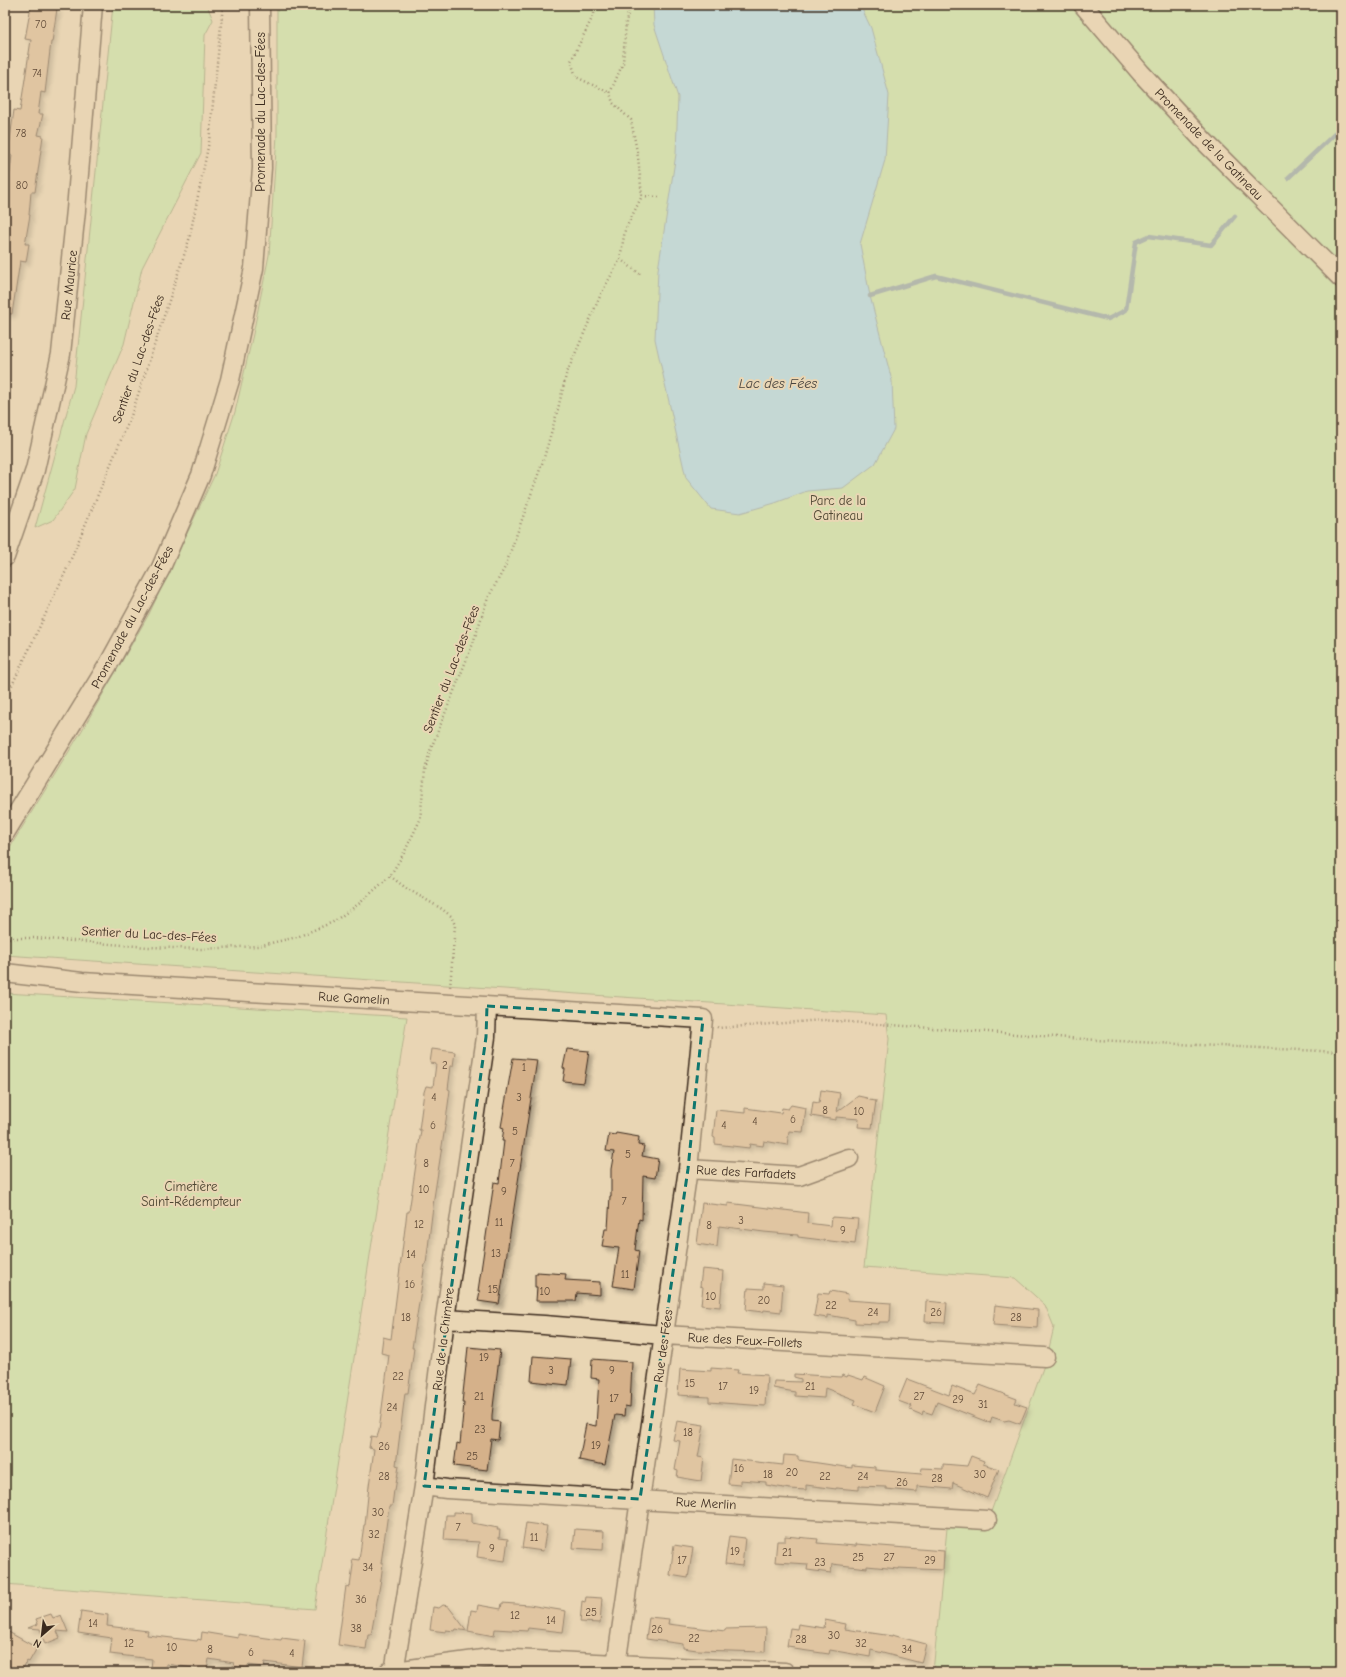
<svg xmlns="http://www.w3.org/2000/svg" width="1346" height="1677" viewBox="0 0 1346 1677" font-family="'Comic Neue',sans-serif">
<style>
.green{fill:#bde8a4;stroke:#7c8961}
.water{fill:#99dbfb;stroke:#7394a3}
.lines{fill:none;stroke-linecap:round;stroke-linejoin:round}
.stream{stroke:#7394a3;stroke-width:4.5}
.building{fill:#d5b18a;stroke:#3b2a1e;filter:url(#shadow)}
.minor-casing{stroke:#3b2a1e;stroke-width:21}
.path{stroke:#3b2a1e;stroke-width:2.5;stroke-dasharray:1 3;stroke-linecap:butt}
.minor{stroke:#e9d6b4;stroke-width:18}
.marked{fill:none;stroke:#0f766e;stroke-width:3;stroke-dasharray:8 5;stroke-linejoin:round}
.labels{text-anchor:middle;dominant-baseline:central;stroke-width:4;stroke-linejoin:round;paint-order:stroke}
.number-label{font-size:11px;fill:#624c39}
.street-label{font-size:13px;fill:#3b2a1e;stroke:#e9d6b4}
.park-label{font-size:13px;fill:#4e4632;stroke:#e9d6b4}
.water-label{font-size:14px;font-style:italic;fill:#49453f;stroke:#e9d6b4}
</style>
<defs>
<filter id="shadow"><feDropShadow dx="3.5" dy="3.5" stdDeviation="2" flood-color="#0004"/></filter>
</defs>
<rect width="100%" height="100%" fill="#e9d6b4"/>
<filter id="ink" filterUnits="userSpaceOnUse"><feTurbulence type="fractalNoise" baseFrequency=".025" numOctaves="2"/><feDisplacementMap in="SourceGraphic" scale="8" xChannelSelector="R" yChannelSelector="G"/><feConvolveMatrix kernelMatrix="1 2 1 2 8 2 1 2 1" color-interpolation-filters="sRGB"/></filter>
<g filter="url(#ink)">
<path class="green" d="M113,5H207L213,20L205,35L201,153L142,268L124,344L86,434L75,489L53,520L35,528L74,386Z
M277,5H1341V1672H933L948,1518L988,1520L1047,1357L1054,1327L1045,1305L1015,1278L864,1267L889,1039L886,1015L5,955V855L81,732L149,614L215,474L235,412L253,334L269,255L277,135Z
M5,993L407,1017L315,1609L5,1584Z"/>
<path class="water" d="M653,5H860L871,28L889,95L885,160L860,244L870,296L892,381L894,429L875,464L843,488L807,491L775,503L740,513L711,509L686,478L655,339L658,270L676,154L678,97L654,25Z"/>
<g class="lines">
<path class="stream" d="M1288,178L1341,128
M870,296L936,276L1108,319L1126,310L1136,242L1149,236L1211,245L1235,216"/>
</g>
<path class="building" d="M31,6L57,9L52,42H51L45,93L41,92L38,114H43L38,135L43,136L35,192H31L29,215H30L25,244H29L26,262L20,261L12,314L5,313V212L12,155L8,154L14,110L20,111L31,40L25,39Z
M432,1049L455,1052L453,1066H451L448,1089L450,1090L446,1120L434,1198L426,1264H425L412,1348H414L408,1393H405L396,1465L399,1466L395,1490H394L392,1506H389L381,1563H383L381,1579L371,1635H368L366,1649L338,1645L346,1586L350,1587L353,1565L352,1559L359,1560L364,1525H365L369,1486L374,1449L369,1448L371,1436L377,1437L379,1431L389,1355L381,1353L383,1337L391,1339L407,1212H409L421,1130H419L424,1092L426,1086L433,1087L436,1064L430,1063Z
M567,1049L589,1051L584,1083L563,1081L565,1069L563,1068Z
M513,1058L537,1060L499,1304L478,1301L480,1291H478L494,1182L499,1183L504,1141H502L504,1128L501,1127Z
M821,1090L840,1093L837,1112L858,1096L867,1098L869,1100L876,1101L872,1128L858,1127L859,1119L836,1117V1120L811,1116L813,1102L819,1103Z
M791,1105L806,1108L803,1132L789,1131L787,1145L764,1141L763,1146L750,1144L749,1148L715,1144V1138L713,1137L716,1110L745,1113V1108L781,1113L782,1108L788,1109Z
M616,1133L639,1137L638,1145L644,1146L642,1156L658,1159L655,1178L643,1176L642,1220L639,1219L635,1250L639,1251L634,1289L613,1286L619,1248L602,1246L605,1229H608L610,1196H611V1169L614,1152L606,1151L609,1134L615,1135Z
M702,1203L728,1206V1203L808,1213L807,1223L831,1226L832,1217L858,1219L855,1244L798,1237V1235L764,1232L719,1226L717,1247L697,1244Z
M702,1269L723,1271L720,1307L701,1305L703,1287L700,1286Z
M537,1272L566,1274L565,1280L600,1282V1295L577,1293L576,1301H536L537,1287H535V1274H537Z
M764,1283L783,1285L781,1312L764,1310L763,1312L746,1310L748,1288L764,1289Z
M830,1291L848,1294L847,1300L891,1303L890,1322H879V1324L855,1323V1320L828,1315V1318L814,1316L818,1293L829,1294Z
M926,1301L947,1303L945,1323L925,1322Z
M995,1305L1038,1310L1037,1328L993,1325Z
M468,1347L500,1350L492,1415V1421L500,1422L498,1440L491,1439L487,1470L454,1466L457,1443L460,1444L464,1403H462Z
M533,1356L571,1359L568,1385L531,1381Z
M592,1359L632,1362L630,1407L625,1406L624,1416L615,1415L605,1465L579,1460L586,1424L596,1426L599,1379L591,1378Z
M711,1368L738,1370L737,1373L767,1375L765,1406L709,1402V1397L678,1395L680,1369L711,1371Z
M794,1374L841,1377L842,1375L847,1377L848,1375L863,1380L864,1377L885,1386L875,1412L854,1404L856,1400L825,1388L824,1398L795,1396V1392L773,1388L774,1381L801,1382V1379L794,1377Z
M907,1379L949,1395L952,1386L975,1395L980,1385L1017,1399L1015,1403L1027,1407L1020,1424L1009,1420L1004,1421L992,1417L990,1423L937,1402L932,1414L923,1411L922,1415L910,1410L912,1406L898,1401Z
M677,1421L704,1425L698,1457L704,1458L701,1481L677,1477L678,1471L675,1470L680,1441L673,1440Z
M784,1455L798,1456V1460L852,1468V1465L875,1467V1470L921,1474L922,1468L943,1469V1464L967,1466L971,1456L984,1461L983,1464L999,1469L987,1498L953,1483L952,1489L917,1486V1492L886,1489V1487L859,1486V1490L836,1488V1489L806,1485V1490L790,1489L766,1485V1482L740,1480V1485L728,1484L731,1459L783,1465Z
M454,1512L472,1513V1523L498,1528L497,1530H500L499,1538L508,1539L505,1561L477,1557L479,1542L444,1540L446,1515H454Z
M526,1523L547,1526L543,1551L522,1548Z
M575,1529L604,1531L603,1550L573,1548Z
M729,1536L745,1538L742,1566L725,1564Z
M785,1536L818,1539L817,1543L856,1546V1544L944,1551L943,1570L898,1568V1569L867,1566V1568L832,1564L831,1573L807,1570L808,1564L775,1562L777,1541H785Z
M674,1545L693,1548L688,1578L670,1575Z
M586,1597L602,1598L600,1623L580,1622L582,1601L585,1602Z
M502,1603L529,1605L566,1611L563,1632L528,1628L527,1631L495,1629L494,1636L468,1631L471,1610L477,1611L478,1605L501,1609Z
M443,1605L448,1606L467,1631L456,1629L455,1631L446,1630V1632L430,1630L433,1607L439,1608Z
M81,1611L108,1615L107,1626L148,1631L147,1635L197,1641L198,1639L201,1640L202,1632L238,1638V1634L281,1640L282,1638L305,1641L302,1667L265,1662L264,1667L248,1665V1668L233,1666L234,1663L209,1659L207,1670L166,1664L165,1670L151,1669L152,1659L110,1654L112,1638L78,1633Z
M51,1614L53,1618L61,1615L68,1632L57,1631L60,1638L45,1644L40,1629L28,1628L38,1624L36,1619Z
M649,1617L669,1619L668,1624L725,1631V1629L766,1628L765,1652L697,1650L683,1648V1644L646,1639Z
M825,1620L846,1624L845,1629L892,1636V1635L926,1644L921,1663L871,1650L870,1657L830,1650L829,1654L794,1649L795,1647L787,1646L790,1628L797,1629L798,1624L824,1628Z
M5,1630L37,1648L29,1662L27,1661L21,1672H18L5,1665Z"/>
<g class="lines">
<g class="minor-casing">
<path id="minor" d="M1083,5L1141,73L1204,141L1341,278
M5,557L35,470L61,354L76,210L93,5
M5,833L108,665L160,570L201,475L230,380L254,268L262,168L260,5
M5,973L82,982L703,1019L688,1169L615,1672
M688,1169L799,1176L849,1158
M445,1319L544,1325L664,1335L1045,1357
M424,1486L447,1489L987,1520
M388,1672L490,1658L785,1672
M394,1672L424,1486L445,1319L486,1037L487,1006"/>
</g>
<path class="path" d="M595,5L594,14L571,61L576,77L610,93
M642,196L659,197
M620,259L640,274
M5,700L65,573L131,416L189,240L209,142L223,5
M390,876L406,888L442,909L451,916L455,925L450,988
M5,938H35L148,947L201,949L258,946L297,937L333,922L360,903L390,876L404,853L420,820L425,770L430,751L472,646L488,598L505,567L543,461L558,409L566,375L601,294L620,259L625,230L642,196L638,157L631,120L613,103L610,93L623,63L626,22L630,5
M717,1027L719,1028L823,1020L1097,1040L1341,1052"/>
<use href="#minor" class="minor"/>
</g>
</g>
<path d="M0 0H1346V1677H0ZM487,1006L703,1019L688,1169L640,1499L424,1486L486,1037Z" fill="#e9d6b4" fill-opacity=".55" fill-rule="evenodd"/>
<path class="marked" d="M487,1006L703,1019L688,1169L640,1499L424,1486L486,1037Z"/>
<g class="labels">
<g class="number-label">
<text x="41" y="24">70</text>
<text x="37" y="73">74</text>
<text x="21" y="133">78</text>
<text x="22" y="185">80</text>
<text x="445" y="1065">2</text>
<text x="524" y="1067">1</text>
<text x="434" y="1097">4</text>
<text x="519" y="1097">3</text>
<text x="825" y="1110">8</text>
<text x="859" y="1111">10</text>
<text x="793" y="1119">6</text>
<text x="755" y="1121">4</text>
<text x="433" y="1125">6</text>
<text x="724" y="1125">4</text>
<text x="515" y="1131">5</text>
<text x="628" y="1154">5</text>
<text x="426" y="1163">8</text>
<text x="512" y="1163">7</text>
<text x="424" y="1189">10</text>
<text x="504" y="1191">9</text>
<text x="624" y="1201">7</text>
<text x="741" y="1220">3</text>
<text x="499" y="1222">11</text>
<text x="419" y="1224">12</text>
<text x="709" y="1225">8</text>
<text x="843" y="1230">9</text>
<text x="496" y="1253">13</text>
<text x="411" y="1254">14</text>
<text x="625" y="1274">11</text>
<text x="410" y="1284">16</text>
<text x="493" y="1289">15</text>
<text x="545" y="1291">10</text>
<text x="711" y="1296">10</text>
<text x="764" y="1300">20</text>
<text x="831" y="1305">22</text>
<text x="873" y="1312">24</text>
<text x="936" y="1312">26</text>
<text x="406" y="1317">18</text>
<text x="1016" y="1317">28</text>
<text x="484" y="1357">19</text>
<text x="551" y="1370">3</text>
<text x="612" y="1370">9</text>
<text x="398" y="1376">22</text>
<text x="690" y="1383">15</text>
<text x="723" y="1386">17</text>
<text x="810" y="1386">21</text>
<text x="754" y="1390">19</text>
<text x="479" y="1396">21</text>
<text x="919" y="1396">27</text>
<text x="614" y="1398">17</text>
<text x="958" y="1399">29</text>
<text x="983" y="1404">31</text>
<text x="392" y="1407">24</text>
<text x="480" y="1429">23</text>
<text x="688" y="1432">18</text>
<text x="596" y="1445">19</text>
<text x="384" y="1446">26</text>
<text x="472" y="1456">25</text>
<text x="739" y="1468">16</text>
<text x="792" y="1472">20</text>
<text x="768" y="1474">18</text>
<text x="980" y="1474">30</text>
<text x="384" y="1476">28</text>
<text x="825" y="1476">22</text>
<text x="863" y="1476">24</text>
<text x="937" y="1478">28</text>
<text x="902" y="1482">26</text>
<text x="378" y="1512">30</text>
<text x="458" y="1527">7</text>
<text x="374" y="1534">32</text>
<text x="534" y="1537">11</text>
<text x="492" y="1548">9</text>
<text x="735" y="1551">19</text>
<text x="787" y="1552">21</text>
<text x="858" y="1557">25</text>
<text x="889" y="1557">27</text>
<text x="682" y="1560">17</text>
<text x="930" y="1560">29</text>
<text x="820" y="1562">23</text>
<text x="368" y="1567">34</text>
<text x="361" y="1599">36</text>
<text x="591" y="1612">25</text>
<text x="515" y="1615">12</text>
<text x="551" y="1620">14</text>
<text x="93" y="1623">14</text>
<text x="356" y="1628">38</text>
<text x="657" y="1629">26</text>
<text x="834" y="1635">30</text>
<text x="694" y="1638">22</text>
<text x="801" y="1639">28</text>
<text x="129" y="1643">12</text>
<text x="861" y="1643">32</text>
<text x="172" y="1647">10</text>
<text x="210" y="1649">8</text>
<text x="907" y="1649">34</text>
<text x="251" y="1652">6</text>
<text x="292" y="1653">4</text>
</g>
<g class="street-label">
<text transform="translate(260 112) rotate(-90)">Promenade du Lac-des-Fées</text>
<text transform="translate(1209 144) rotate(46)">Promenade de la Gatineau</text>
<text transform="translate(69 285) rotate(-84)">Rue Maurice</text>
<text transform="translate(138 359) rotate(-71)">Sentier du Lac-des-Fées</text>
<text transform="translate(132 617) rotate(-62)">Promenade du Lac-des-Fées</text>
<text transform="translate(451 669) rotate(-69)">Sentier du Lac-des-Fées</text>
<text transform="translate(149 934) rotate(3)">Sentier du Lac-des-Fées</text>
<text transform="translate(354 998) rotate(3)">Rue Gamelin</text>
<text transform="translate(746 1172) rotate(3)">Rue des Farfadets</text>
<text transform="translate(443 1339) rotate(-83)">Rue de la Chimère</text>
<text transform="translate(745 1340) rotate(3)">Rue des Feux-Follets</text>
<text transform="translate(663 1346) rotate(-82)">Rue des Fées</text>
<text transform="translate(706 1503) rotate(3)">Rue Merlin</text>
</g>
<g class="park-label">
<text x="838" y="500">Parc de la<tspan x="838" dy="15">Gatineau</tspan></text>
<text x="191" y="1186">Cimetière<tspan x="191" dy="15">Saint-Rédempteur</tspan></text>
</g>
<g class="water-label">
<text x="778" y="383">Lac des Fées</text>
</g>
</g>
<rect width="1346" height="1677" fill="none" stroke="#e9d6b4" stroke-width="20"/>
<rect x="10" y="10" width="1326" height="1657" fill="none" stroke="#3b2a1e" stroke-width="1.5" filter="url(#ink)"/>
<g transform="translate(42 1635) rotate(208)" stroke="#e9d6b4" stroke-width="3" paint-order="stroke">
<path d="M0-3L7 15L0 10L-7 15Z" fill="#3b2a1e"/>
<text y="-6" font-size="11" font-weight="bold" text-anchor="middle" fill="#3b2a1e">N</text>
</g>
</svg>
